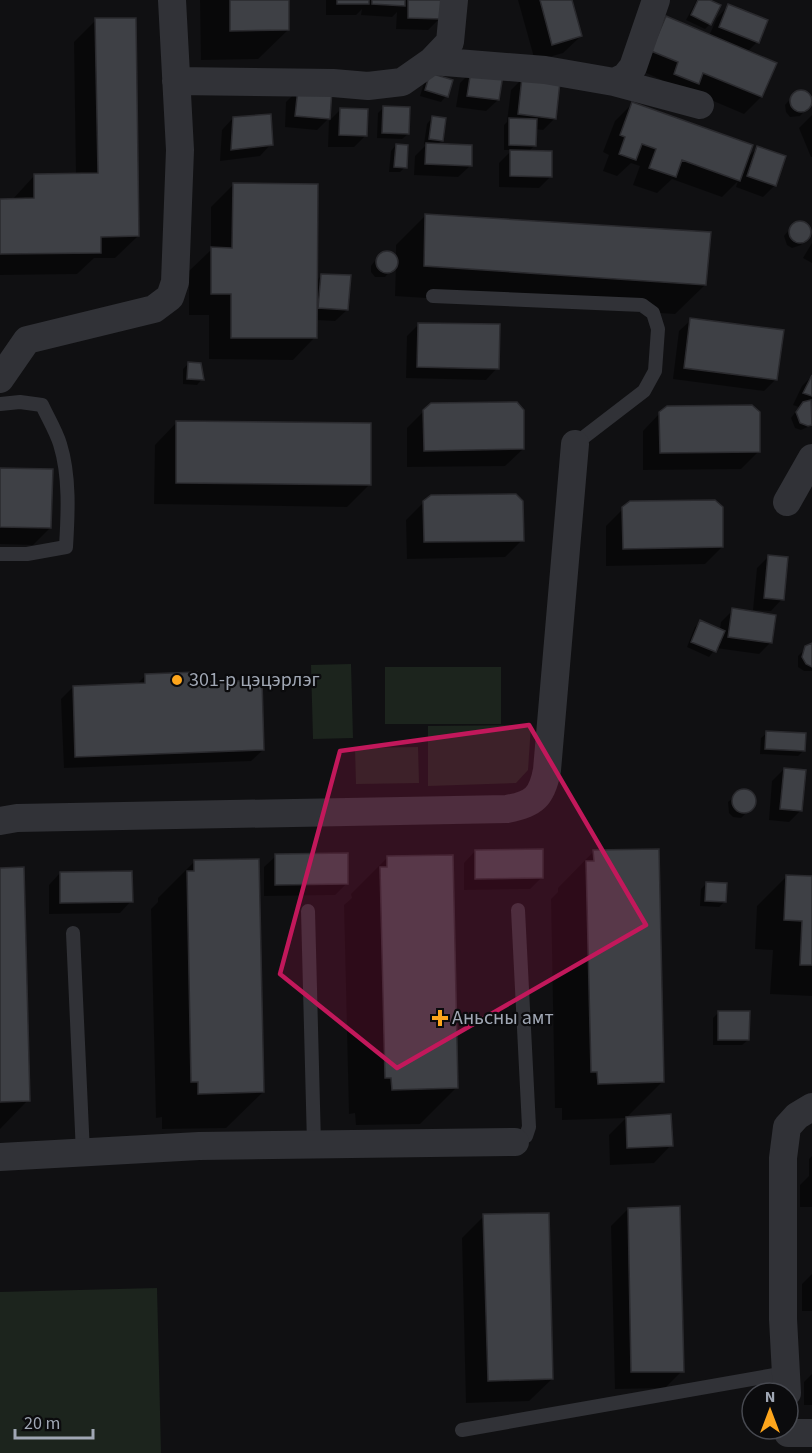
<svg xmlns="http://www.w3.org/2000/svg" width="812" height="1453" viewBox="0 0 812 1453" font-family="'Source Sans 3',sans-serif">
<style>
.green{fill:#1c241d}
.shadow{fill:#0007}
.building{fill:#3e4045;stroke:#2a2a2e;stroke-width:1.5}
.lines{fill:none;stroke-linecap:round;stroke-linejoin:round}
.service{stroke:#313237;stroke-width:14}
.minor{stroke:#313237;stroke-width:28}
.marked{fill:#c2185b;fill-opacity:0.2;stroke:#c2185b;stroke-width:4.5;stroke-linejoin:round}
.poi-dot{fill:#fea61c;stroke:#0b0b0d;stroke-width:2}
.labels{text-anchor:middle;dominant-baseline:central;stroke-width:4.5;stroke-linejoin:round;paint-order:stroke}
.poi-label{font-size:20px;fill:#a0a7b4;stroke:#0b0b0d;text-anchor:start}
</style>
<rect width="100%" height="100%" fill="#101012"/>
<path class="green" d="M351,664L353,738L313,739L311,665Z
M385,667H501V724H385Z
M531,725L528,770L516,783L428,786V726Z
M418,747L419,783L356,784L355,748Z
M157,1288L161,1453H0V1292Z"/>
<path class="shadow" d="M200,0H287L288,30L258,59L201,60Z
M326,0H440V18L428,30L396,29L397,12L392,17L361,15L362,9L356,15H326Z
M518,0H571L581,36L563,53L535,61Z
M697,0H707L710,24L705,29L686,20Z
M728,6L757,42L747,52L761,97L744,114L690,91H657L662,80L635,68L649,35L666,18L709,36L717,18Z
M96,20L138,236L115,258H94L77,274L0,275V200H12L34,176L76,175L74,42Z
M472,71L498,100L486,111L456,107L460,83Z
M522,79L555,118L543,130L535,129V145L528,152L551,176L539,188L499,187V163L512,150H504V125L507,122L511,90Z
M425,80L451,81L446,96L441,102L420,96Z
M298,90L329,118L317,130L285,127L286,102Z
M801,92L809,96L810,105L800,116L790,117L786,112L785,105L795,94Z
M632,104L747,158L757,148L775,185L763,197L736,187L738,181L722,197L672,179L657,193L633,185L640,166L631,163L617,176L603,171L609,155L603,152L615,121Z
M383,108L408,134L402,139L377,138L378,113Z
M341,109L365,136L354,147H328L329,121Z
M812,115V157H811L799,128Z
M233,118L271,144L260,156L220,161L222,130Z
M432,118L442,140L437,145L470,166L458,177L414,175L415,156L426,145L424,144L427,124Z
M396,145L405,167L400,172H389L391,151Z
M233,185L316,281L322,275L347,310L335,321L316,320L315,337L293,360L209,359V315H189V271L211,250V207Z
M426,215L705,285L675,314L395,296L396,264L385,277H375L371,272V266L380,254L386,252L396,257V245Z
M800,222L806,225L810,233L801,245L792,248L787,245L784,236L794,224Z
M812,243V263L803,258Z
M691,320L776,379L764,391L673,379L679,331Z
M419,324L497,368L486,380L406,378L407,336Z
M189,363L202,379L197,385L183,384V369Z
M812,376V425L801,430L795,428L791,418L799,407L793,405L802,386Z
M424,411L523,449L505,466L407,467V428Z
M660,413L759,451L741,469L643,470V431Z
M177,422L369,485L347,507L154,504L155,445Z
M0,469L50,528L33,545L0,544Z
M424,502L522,540L505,557L407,559L406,520Z
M623,509L722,547L705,564L606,566V526Z
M768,557L782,599L771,611L753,610L757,568Z
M733,610L770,643L759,654L716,648L709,657L687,647L695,627L701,622L720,630L721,622Z
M809,645H812V671H804L798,667V656Z
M146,675L196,683L263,750L251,761L64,768L61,699L73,687L136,685Z
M767,733L804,750L798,756L760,754L761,738Z
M784,769L801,810L789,822L769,820L772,781Z
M743,790L750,791L754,797L755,804L741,818L733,817L729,813L728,802Z
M657,850L662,1082L626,1118L670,1116L671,1145L654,1163L610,1165L609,1135L626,1118L562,1120V1108H555L551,899L558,892V888L594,851Z
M475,851L542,877L530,889L464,890V863Z
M276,856L347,883L335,895L264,896V867Z
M388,857L456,1088L420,1124L356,1125L355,1113L349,1114L344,905L352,898L351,894Z
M195,861L263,1092L226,1128L162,1129V1117L156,1118L151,909L158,902V898Z
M0,869L28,1100L0,1129Z
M60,873L131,901L120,913L49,914V885Z
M787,876L812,878V996L770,994L773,950L755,949L757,906Z
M706,884L725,901L719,907L700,906L701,889Z
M719,1012L748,1040L742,1045H713V1018Z
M812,1156V1207H800V1185L809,1176V1159Z
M628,1209L682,1371L665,1388L615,1389L611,1226Z
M484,1216L552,1379L529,1401L466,1403L462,1238Z
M812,1274V1311H802V1284Z
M812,1374V1405H804V1382Z"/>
<path class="building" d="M230,0H289V30L230,31Z
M337,0H369V4H337Z
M372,0H405V6L372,4Z
M408,0H442V19L408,18Z
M540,0H572L582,36L552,45Z
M698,0H710L721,5L711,25L691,15Z
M728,4L768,20L759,43L719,27Z
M666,16L777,63L762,97L703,73L699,84L674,74L678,62L651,51Z
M95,18H136L139,236L101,237V253L0,254V199L34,198V174L98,173Z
M471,70L503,75L499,100L467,96Z
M430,73L453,80L448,97L425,90Z
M522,77L560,82L556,119L518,114Z
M298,88L332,90L330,119L295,116Z
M790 101a11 11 0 1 1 22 0a11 11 0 1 1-22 0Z
M632,102L753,145L740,181L682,160L676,177L649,168L656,149L642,144L636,160L619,154L625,137L620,135Z
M383,106L410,107L409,134L382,133Z
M340,108L368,109L367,136L339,135Z
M271,114L273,145L231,150L233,117Z
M432,116L446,118L443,141L429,139Z
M509,118L537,119L536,146L509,145Z
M426,143L472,145V166L425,164Z
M396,144L408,145L407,168L394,167Z
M757,146L786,156L776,186L747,176Z
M510,150L552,151V177L510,176Z
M233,183L318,184L317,338H231V294H211V247L232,248Z
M425,214L711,232L706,285L424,266Z
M789 232a11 11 0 1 1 22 0a11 11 0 1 1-22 0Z
M376 262a11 11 0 1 1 22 0a11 11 0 1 1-22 0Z
M321,274L351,275L348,310L318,308Z
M690,318L784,330L777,380L684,368Z
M418,323L500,324L499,369L417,367Z
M188,362L201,363L204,380L187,379Z
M812,375V396L803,393Z
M811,400L812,425L808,426L800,423L796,412L803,402Z
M517,402L524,410V449L424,451L423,410L431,403Z
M752,405L760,412V452L660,453L659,412L667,406Z
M176,421L371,423V485L176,483Z
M0,468L53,469L51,528L0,527Z
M516,494L523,501L524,541L424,542L423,501L431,495Z
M715,500L723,507V547L623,549L622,507L630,501Z
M768,555L788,557L784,600L764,598Z
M732,608L776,615L772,643L728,637Z
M700,620L725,631L716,652L691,642Z
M812,643V667L806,664L802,657L805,646Z
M197,672V682L262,680L264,750L75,757L73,686L145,683V674Z
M766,731L806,733L805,751L765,749Z
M784,768L806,770L802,811L780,809Z
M732 801a12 12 0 1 1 24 0a12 12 0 1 1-24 0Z
M543,849V878L475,879V850Z
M659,849L664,1082L598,1084L597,1072H591L586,861H594L593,850Z
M348,853V884L275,885V854Z
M453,855L458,1088L392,1090L391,1078H385L380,867H387V856Z
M259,859L264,1092L198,1094V1082H191L187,871H194V860Z
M24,867L30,1101L0,1102V868Z
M132,871L133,902L60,903V872Z
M786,875L812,876V965H800L802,921L784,920Z
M706,882L727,883L726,902L705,901Z
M718,1011H750L749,1040H718Z
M671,1114L673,1146L627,1148L626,1117Z
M680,1206L684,1372H631L628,1208Z
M549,1213L553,1379L488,1381L483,1214Z"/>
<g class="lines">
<path class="service" d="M433,296L642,305L653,313L658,329L655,371L644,391L575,444
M0,404L20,402L42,405C48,418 56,431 60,444C70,476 68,514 66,547L27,554H0
M308,911L314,1144
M73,933L83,1153
M515,1142L526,1136L529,1127L518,910
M462,1430L786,1373"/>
<path class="minor" d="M432,61L545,70L614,82L625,77L633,67L656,0
M176,81L333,83L368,86L402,82L432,61L450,42L454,0
M614,82L700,105
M0,379L27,340L154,309L170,297L175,282L180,150L172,0
M787,502L812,458
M0,821L17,818L507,809C534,804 542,797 547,770L575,444
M0,1157L199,1146L515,1142
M787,1393L783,1319V1158L787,1127L797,1116L812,1107
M788,1433H812"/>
</g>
<path class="marked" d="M529,725L646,925L397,1068L280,974L340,751Z"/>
<g class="poi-dot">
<circle cx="177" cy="680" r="6"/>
<path d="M437 1009h6v6h6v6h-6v6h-6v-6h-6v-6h6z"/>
</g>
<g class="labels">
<g class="poi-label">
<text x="189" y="680">301-р цэцэрлэг</text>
<text x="452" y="1018">Аньсны амт</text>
</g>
</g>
<g transform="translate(770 1411)"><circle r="28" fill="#0b0b0d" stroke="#474950" stroke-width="1.5"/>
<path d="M0-4.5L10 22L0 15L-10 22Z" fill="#fea61c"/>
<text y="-9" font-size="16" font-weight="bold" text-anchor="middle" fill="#a0a7b4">N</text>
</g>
<path d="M15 1429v9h78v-9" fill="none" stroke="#a0a7b4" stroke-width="3"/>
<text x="24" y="1429" font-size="18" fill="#a0a7b4" stroke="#0b0b0d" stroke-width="4.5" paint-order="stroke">20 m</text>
</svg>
